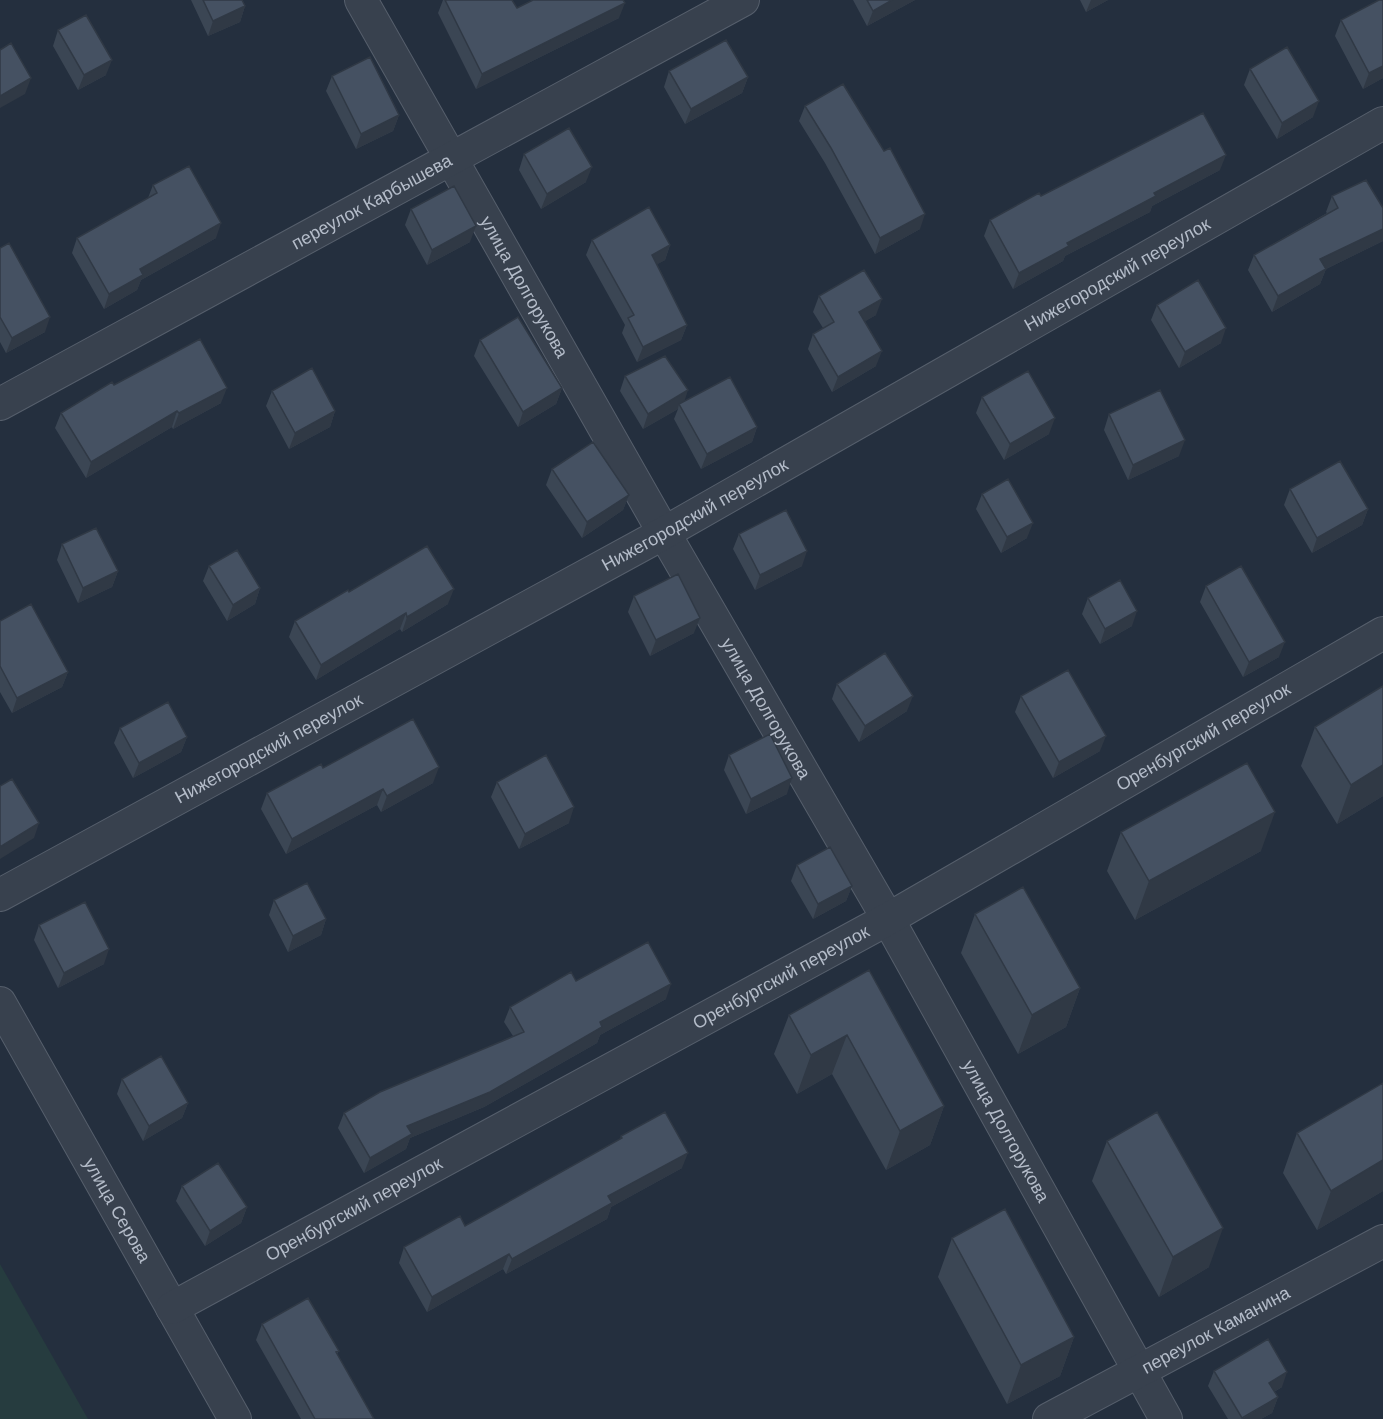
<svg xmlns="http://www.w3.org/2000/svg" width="1383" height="1419" viewBox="0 0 1383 1419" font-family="Arial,sans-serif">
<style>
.green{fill:#263c3f}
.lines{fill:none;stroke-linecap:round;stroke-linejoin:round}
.minor-casing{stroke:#565f6c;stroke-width:34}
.minor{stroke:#38414e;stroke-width:32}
.wall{fill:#3b4654}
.shaded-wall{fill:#303945}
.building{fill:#455162;stroke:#303945;stroke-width:1.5}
.labels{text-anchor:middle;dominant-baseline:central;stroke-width:6;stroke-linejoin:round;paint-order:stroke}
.street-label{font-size:18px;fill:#b4bcc9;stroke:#1d2633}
</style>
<rect width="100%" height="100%" fill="#242f3e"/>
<path class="green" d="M0,1264L88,1419H0Z"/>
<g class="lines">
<g class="minor-casing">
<g id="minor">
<path id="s1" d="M361,0L664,533L888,919L1166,1419"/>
<path id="s2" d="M0,404L743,0"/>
<path id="s3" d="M0,895L664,533L1383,123"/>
<path id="s4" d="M0,1003L235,1419"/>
<path id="s5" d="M172,1308L888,919L1383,633"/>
<path id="s6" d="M1049,1419L1383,1241"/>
</g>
</g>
<use href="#minor" class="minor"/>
</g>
<path class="wall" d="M191,0H242L245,6L240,22L208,36Z
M443,0H512L517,8L619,18L476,89L438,13Z
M853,0H915L867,26Z
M1080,0H1108L1086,12Z
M1383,0V78L1363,89L1335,36L1341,20Z
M58,30L106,75L78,90L53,46Z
M1250,69L1313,117L1277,139L1244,85Z
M669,71L748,77L742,93L685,124L664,87Z
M332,76L399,115L393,131L356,149L326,91Z
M805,106L920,229L875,254L825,163L799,121Z
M524,154L586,182L541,209L519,170Z
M1220,170L1152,206L1150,212L1065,256L1063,261L1013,289L984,236L990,220L1041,196Z
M153,185L216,238L141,280L137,290L104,309L72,253L77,238L148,198Z
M1332,196L1383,208V241L1326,269L1320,284L1272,312L1248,270L1254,255L1327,213L1326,212Z
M411,209L470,242L427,265L405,225Z
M592,240L670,245L665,260L657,264L687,325L681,340L637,362L622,333L625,325L586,255Z
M0,248L45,332L6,353L0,342Z
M819,296L876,315L865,321L876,366L832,392L808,349L813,334L823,328L813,312Z
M1157,305L1221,343L1179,368L1151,320Z
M480,340L562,388L556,404L518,427L474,356Z
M625,376L685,401L757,427L752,442L701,469L674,419L678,409L643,429L620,391Z
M114,385L221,403L173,429L172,427L86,478L55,428L61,413Z
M272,391L335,411L330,427L289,449L266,406Z
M982,397L1049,434L1004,460L976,413Z
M1109,414L1179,456L1128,480L1104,430Z
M552,469L629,495L623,510L582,538L546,485Z
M1290,489L1368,509L1362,525L1312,553L1284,505Z
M982,494L1027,538L1001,553L976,509Z
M739,534L802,566L755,590L733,549Z
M62,544L118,571L112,587L78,603L57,560Z
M209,566L260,588L255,604L227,621L203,581Z
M1206,586L1279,657L1243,677L1200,602Z
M349,592L448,604L402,632L400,629L316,680L289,637L295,621Z
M634,596L694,633L650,656L628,612Z
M1088,598L1132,626L1100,644L1082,614Z
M0,621L68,672L62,687L12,713L0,692Z
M837,684L907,711L859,742L832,699Z
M1383,686V796L1337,824L1301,766L1315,727Z
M1021,696L1100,751L1053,778L1015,712Z
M120,728L187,737L181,752L133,778L114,743Z
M729,755L787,794L746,814L724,770Z
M497,782L569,823L519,849L491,797Z
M433,783L381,812L377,805L286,854L261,809L267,793Z
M1121,832L1261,851L1135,920L1107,871Z
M797,865L852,886L846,901L813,919L791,881Z
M274,900L326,919L321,935L288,952L269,915Z
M975,914L1080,988L1066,1027L1018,1054L961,953Z
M39,925L104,964L58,988L34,940Z
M869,970L944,1106L930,1145L886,1170L832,1074L797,1094L774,1054L789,1015Z
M576,981L666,999L600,1035L597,1043L484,1107L410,1138L406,1149L364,1173L338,1128L344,1113L513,1036L504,1022L510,1007Z
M122,1079L188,1103L182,1118L143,1141L117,1094Z
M1383,1083V1191L1317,1230L1283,1173L1297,1133Z
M621,1136L682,1168L611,1207L607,1219L506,1274L503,1269L427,1312L399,1263L404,1247L465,1226L620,1140Z
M1107,1141L1209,1267L1159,1297L1092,1181Z
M182,1186L247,1207L241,1223L205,1246L176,1201Z
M952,1238L1074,1337L1060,1376L1007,1404L938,1277Z
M262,1324L339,1351L337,1354L374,1419H301L256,1340Z
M1214,1371L1282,1387L1274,1392L1278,1397L1272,1413L1261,1419H1228L1208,1386Z"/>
<path class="shaded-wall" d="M892,0H915L867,26L873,11Z
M1091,0H1108L1086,12Z
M625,3L619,18L476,89L482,74Z
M245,6L240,22L208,36L213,21Z
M112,60L106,75L78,90L84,75Z
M1383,66V78L1363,89L1369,73Z
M748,77L742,93L685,124L691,109Z
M31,78L25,94L0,108V96Z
M1319,101L1313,117L1277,139L1282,123Z
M399,115L393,131L356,149L361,134Z
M1226,155L1220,170L1152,206L1150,212L1065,256L1063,261L1013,289L1019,273L1067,243L1154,193Z
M592,167L586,182L541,209L547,194Z
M925,214L920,229L875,254L880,238Z
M221,223L216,238L141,280L137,290L104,309L109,294L140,269Z
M476,226L470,242L427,265L432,250Z
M1383,229V241L1326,269L1320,284L1272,312L1278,296L1320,259Z
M670,245L665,260L647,270L652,255Z
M882,299L876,315L854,328L859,312Z
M50,317L45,332L6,353L12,338Z
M687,325L681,340L637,362L643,347Z
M1226,328L1221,343L1179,368L1185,352Z
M882,351L876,366L832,392L838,377Z
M227,388L221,403L173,429L179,413Z
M562,388L556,404L518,427L523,412Z
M688,390L683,406L679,404L678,409L643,429L648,414Z
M177,411L172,427L86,478L91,462Z
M335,411L330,427L289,449L295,433Z
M1055,418L1049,434L1004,460L1010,444Z
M757,427L752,442L701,469L707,454Z
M1185,440L1179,456L1128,480L1133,465Z
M629,495L623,510L582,538L587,522Z
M1368,509L1362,525L1312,553L1317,538Z
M1033,523L1027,538L1001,553L1007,537Z
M807,551L802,566L755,590L760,575Z
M118,571L112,587L78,603L83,588Z
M260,588L255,604L227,621L233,605Z
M454,589L448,604L402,632L407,617Z
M1137,611L1132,626L1100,644L1105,629Z
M406,613L400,629L316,680L321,665Z
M700,618L694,633L650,656L656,640Z
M1285,642L1279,657L1243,677L1249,662Z
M68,672L62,687L12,713L17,698Z
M913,696L907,711L859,742L865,726Z
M1106,736L1100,751L1053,778L1059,762Z
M187,737L181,752L133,778L139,763Z
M1383,765V796L1337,824L1351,785Z
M439,767L433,783L381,812L387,796Z
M792,778L787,794L746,814L751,799Z
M383,789L377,805L286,854L292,839Z
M574,807L569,823L519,849L525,834Z
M1275,812L1261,851L1135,920L1149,881Z
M39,823L34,838L0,859V847Z
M852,886L846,901L813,919L818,904Z
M326,919L321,935L288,952L293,936Z
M109,949L104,964L58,988L64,973Z
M671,984L666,999L600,1035L597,1043L484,1107L410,1138L406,1149L364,1173L370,1158L407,1126Z
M1080,988L1066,1027L1018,1054L1032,1015Z
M847,1035L832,1074L797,1094L811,1055Z
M188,1103L182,1118L143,1141L149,1126Z
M944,1106L930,1145L886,1170L900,1131Z
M688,1153L682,1168L611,1207L607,1219L506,1274L512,1259L608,1196Z
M1383,1160V1191L1317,1230L1331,1191Z
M247,1207L241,1223L205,1246L210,1231Z
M1223,1228L1209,1267L1159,1297L1173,1257Z
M509,1254L503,1269L427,1312L432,1297Z
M1074,1337L1060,1376L1007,1404L1021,1365Z
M1287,1372L1282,1387L1263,1398L1269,1383Z
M1278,1397L1272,1413L1261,1419H1242Z"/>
<path class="building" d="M203,0H242L245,6L213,21Z
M445,0H512L517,8L533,0H623L625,3L482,74Z
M867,0H892L873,11Z
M1379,0H1383V66L1369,73L1341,20Z
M86,15L112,60L84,75L58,30Z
M726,40L748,77L691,109L669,71Z
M11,43L31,78L0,96V50Z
M1287,47L1319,101L1282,123L1250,69Z
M370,57L399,115L361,134L332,76Z
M843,84L884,151L890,148L925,214L880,238L831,148L805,106Z
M1203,113L1226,155L1154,193L1156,196L1067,243L1069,246L1019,273L990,220L1039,193L1041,196Z
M569,128L592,167L547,194L524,154Z
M189,166L221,223L140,269L143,275L109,294L77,238L157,193L153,185Z
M1366,180L1383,208V229L1320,259L1326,269L1278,296L1254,255L1338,208L1332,196Z
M454,186L476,226L432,250L411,209Z
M649,207L670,245L652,255L687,325L643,347L628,318L634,315L592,240Z
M9,243L50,317L12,338L0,317V248Z
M864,270L882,299L859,312L882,351L838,377L813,334L834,322L819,296Z
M1198,280L1226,328L1185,352L1157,305Z
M518,317L562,388L523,412L480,340Z
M200,339L227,388L179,413L177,411L91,462L61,413L112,382L114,385Z
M665,356L688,390L648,414L625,376Z
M312,368L335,411L295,433L272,391Z
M1028,371L1055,418L1010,444L982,397Z
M730,377L757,427L707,454L679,404Z
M1160,390L1185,440L1133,465L1109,414Z
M593,442L629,495L587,522L552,469Z
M1340,461L1368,509L1317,538L1290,489Z
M1008,479L1033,523L1007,537L982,494Z
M786,510L807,551L760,575L739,534Z
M96,528L118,571L83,588L62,544Z
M427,546L454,589L407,617L406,613L321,665L295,621L348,590L349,592Z
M237,550L260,588L233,605L209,566Z
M1241,566L1285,642L1249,662L1206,586Z
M678,574L700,618L656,640L634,596Z
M1120,580L1137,611L1105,629L1088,598Z
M31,604L68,672L17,698L0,666V621Z
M885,653L913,696L865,726L837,684Z
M1068,670L1106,736L1059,762L1021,696Z
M1383,686V765L1351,785L1315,727Z
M168,702L187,737L139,763L120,728Z
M413,719L439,767L387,796L383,789L292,839L267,793L321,764L323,768Z
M770,734L792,778L751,799L729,755Z
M546,755L574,807L525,834L497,782Z
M1247,763L1275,812L1149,881L1121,832Z
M12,779L39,823L0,847V786Z
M830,847L852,886L818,904L797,865Z
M307,883L326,919L293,936L274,900Z
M1023,887L1080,988L1032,1015L975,914Z
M85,902L109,949L64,973L39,925Z
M648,942L671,984L600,1022L602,1027L490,1092L407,1126L412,1134L370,1158L344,1113L380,1092L524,1032L510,1007L571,972L576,981Z
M869,970L944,1106L900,1131L847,1035L811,1055L789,1015Z
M161,1056L188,1103L149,1126L122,1079Z
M1383,1083V1160L1331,1191L1297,1133Z
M665,1112L688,1153L608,1196L612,1203L512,1259L509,1254L432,1297L404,1247L460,1216L465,1226L622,1138L621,1136Z
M1157,1112L1223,1228L1173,1257L1107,1141Z
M218,1163L247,1207L210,1231L182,1186Z
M1005,1209L1074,1337L1021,1365L952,1238Z
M308,1298L339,1351L336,1352L374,1419H315L262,1324Z
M1268,1339L1287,1372L1269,1383L1278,1397L1242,1418L1214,1371Z"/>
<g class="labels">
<g class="street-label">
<text stroke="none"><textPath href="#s2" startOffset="423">переулок Карбышева</textPath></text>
<text stroke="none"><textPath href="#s3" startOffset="1278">Нижегородский переулок</textPath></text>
<text stroke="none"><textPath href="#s1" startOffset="330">улица Долгорукова</textPath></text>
<text stroke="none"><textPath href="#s3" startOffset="792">Нижегородский переулок</textPath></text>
<text stroke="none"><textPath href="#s1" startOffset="816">улица Долгорукова</textPath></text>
<text stroke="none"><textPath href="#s5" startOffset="1179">Оренбургский переулок</textPath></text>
<text stroke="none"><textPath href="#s3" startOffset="306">Нижегородский переулок</textPath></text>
<text stroke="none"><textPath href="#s5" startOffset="693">Оренбургский переулок</textPath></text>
<text stroke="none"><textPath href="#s1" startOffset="1302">улица Долгорукова</textPath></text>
<text stroke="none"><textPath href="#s5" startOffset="207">Оренбургский переулок</textPath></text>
<text stroke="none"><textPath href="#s4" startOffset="238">улица Серова</textPath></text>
<text stroke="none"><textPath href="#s6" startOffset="189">переулок Каманина</textPath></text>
</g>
</g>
</svg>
